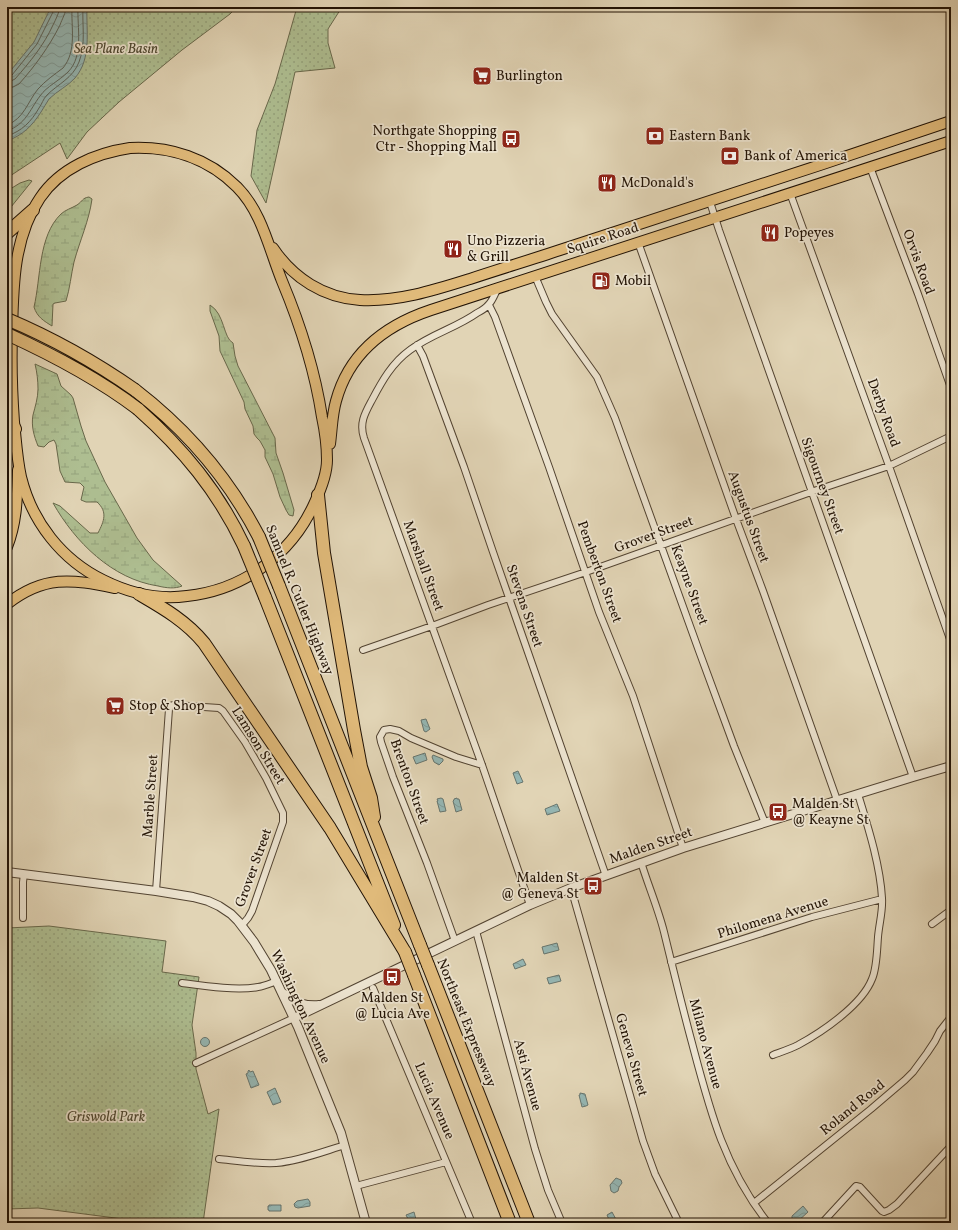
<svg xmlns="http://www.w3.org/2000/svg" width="958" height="1230" viewBox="0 0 958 1230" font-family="Vollkorn,serif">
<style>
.wetland{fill:url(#wetland-marsh);stroke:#68684b}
.park{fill:url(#park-dots);stroke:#68684b}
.water{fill:url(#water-waves);stroke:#67756e}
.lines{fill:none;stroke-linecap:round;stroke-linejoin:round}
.shore{stroke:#5c655c;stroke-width:1}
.minor-casing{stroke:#524331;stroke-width:8}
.tertiary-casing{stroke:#524331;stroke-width:10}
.primary-casing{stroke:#221305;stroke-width:12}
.trunk-casing{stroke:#221305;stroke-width:12}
.motorway-casing{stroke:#221305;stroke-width:14}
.minor{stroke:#ece3cf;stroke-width:6}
.tertiary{stroke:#ece3cf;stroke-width:8}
.primary{stroke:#e0ba7a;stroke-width:10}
.trunk{stroke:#e0ba7a;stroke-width:10}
.motorway{stroke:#e0ba7a;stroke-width:12}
.motorway-bridge-casing{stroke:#221305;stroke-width:14;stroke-linecap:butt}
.motorway-bridge{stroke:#e0ba7a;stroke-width:12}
.labels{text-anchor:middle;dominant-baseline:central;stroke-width:3.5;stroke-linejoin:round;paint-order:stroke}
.park-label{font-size:14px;font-style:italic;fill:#4c462f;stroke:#ece3cf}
.poi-label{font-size:14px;fill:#221305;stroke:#ece3cf;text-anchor:start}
.street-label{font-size:14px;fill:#221305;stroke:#ece3cf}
</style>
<defs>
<pattern id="wetland-marsh" width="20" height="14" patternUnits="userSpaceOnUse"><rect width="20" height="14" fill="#aebe91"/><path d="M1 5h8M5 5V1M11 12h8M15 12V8" fill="none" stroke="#95a27c"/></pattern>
<pattern id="park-dots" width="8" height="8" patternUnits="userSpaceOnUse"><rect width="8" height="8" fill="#aebe91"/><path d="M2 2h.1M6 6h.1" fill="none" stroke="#95a27c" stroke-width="1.8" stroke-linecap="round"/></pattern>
<pattern id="water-waves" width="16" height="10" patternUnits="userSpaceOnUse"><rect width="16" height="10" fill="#95b7b4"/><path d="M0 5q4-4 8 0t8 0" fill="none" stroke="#809c99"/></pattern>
</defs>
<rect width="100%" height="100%" fill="#e1d4b5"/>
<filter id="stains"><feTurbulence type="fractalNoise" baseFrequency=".005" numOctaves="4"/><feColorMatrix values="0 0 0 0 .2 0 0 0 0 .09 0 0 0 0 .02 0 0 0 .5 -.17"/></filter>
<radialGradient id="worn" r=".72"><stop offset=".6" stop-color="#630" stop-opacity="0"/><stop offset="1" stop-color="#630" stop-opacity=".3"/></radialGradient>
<path class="wetland" d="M29,180L32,181L7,212V191L20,183Z
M89,197L92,199C89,221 80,240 74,262C71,275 70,288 66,301L55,303L53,304L52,326C44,321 37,317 34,307C41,278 38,236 61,214C65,210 72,208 77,205C83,201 82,198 89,197Z
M210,305C225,314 223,338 233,343L235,356L238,366L275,438L276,453L283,473L294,510L293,516L289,515L286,510L280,497L273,474L265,457V450L260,441L257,438L254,434L253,426L245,409L244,402L220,351L219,336L210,311Z
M35,364L57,374L61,386L71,395L73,398L81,426L86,441L105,482L137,538L153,560L182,586C175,589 166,588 158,586C112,579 75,542 53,503L60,506L90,533H98C104,521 108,512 97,502H86L81,500L84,487L80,483L65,482L60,471L56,444L54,440L49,442L44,447L38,446C34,436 31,426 33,415C35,407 38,398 38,389C38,381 37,372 35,364Z"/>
<path class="park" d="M7,7H237L230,14L182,50L119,102L87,132L67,159L60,143L7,178Z
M297,7H342L328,29V43L335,68L295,72L266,203L251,176L257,130L275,84Z
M49,926L166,941L162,972L199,977L192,1025L196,1053V1069L208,1114L219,1109L203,1223H154L38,1208L7,1209V928Z"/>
<path class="water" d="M51,7H87C86,31 92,58 75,78C68,86 57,91 49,99C46,103 44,108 41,112C32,126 23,135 7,141V75L34,42Z
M426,719L430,729L426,732L424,731L421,720Z
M425,753L427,760L416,764L413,757Z
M433,755L443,759V761L439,765L434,762L432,757Z
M518,771L523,782L517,784L513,773Z
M441,798L443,799L446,811L440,812L437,801H438L437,799Z
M457,798V799H459L462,810L456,812L453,801L454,800V799Z
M557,804L560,811L547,815L545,809Z
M557,943L559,950L544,954L542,947Z
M523,959L526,965L515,969L513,964Z
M559,975L561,981L549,984L547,978Z
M200.5 1042a4.5 4.5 0 1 1 9 0a4.5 4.5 0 1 1-9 0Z
M249,1070L250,1072L253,1071L259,1085L251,1088L246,1074L248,1073V1071Z
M275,1088L281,1102L273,1105L267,1092Z
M580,1093L585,1094L588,1105L586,1106L582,1107L579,1095H580Z
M616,1178L621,1180L622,1183L619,1187L618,1191L614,1193L611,1191L610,1185Z
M308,1199L310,1202V1206L298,1208L295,1207L294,1204L297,1201Z
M269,1205H281V1211H269V1210H268V1206H269Z
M803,1206L808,1212L797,1222L792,1218V1216Z
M414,1212L417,1223H410L406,1215Z
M612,1212L618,1223H609L610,1222L607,1215Z"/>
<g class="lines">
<path class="shore" d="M7,77L12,75L37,44L54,10L55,7
M7,82L11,81L15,79C30,62 44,45 53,25C56,19 59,13 60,7
M7,88L13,87L19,84C35,66 49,47 60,25C62,19 66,13 66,7
M7,125C24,119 28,101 38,89C45,81 55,74 63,68C77,51 71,28 72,7
M7,131C26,124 29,111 40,96C47,86 59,81 68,72C84,56 77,27 78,7
M7,136C22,131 31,122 39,108C42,104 43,99 47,95C58,84 73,78 79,62C86,44 82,26 83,7"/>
<g class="minor-casing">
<path id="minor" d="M870,167L918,294L951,388
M790,193L889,466L951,642
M710,202L719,230L913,777
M638,242L736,519L763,591L837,800
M535,276L546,302L552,314L597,377L615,418L699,651L734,746L765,823
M498,288C495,293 493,300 489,304C486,308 481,311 477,313C456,328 431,334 410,350C392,363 382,381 372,400C365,413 359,423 364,438L482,765L530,905
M489,305L495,317L549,467L599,612L633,696L683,848
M417,345L423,356L464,467L493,552L606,876
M363,650L432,626L488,605L586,572L811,492L889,466L951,436
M641,862C648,885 658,908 664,932C673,969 682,1006 692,1043C710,1111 724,1167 768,1223
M571,888L643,1141L655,1174L679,1223
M156,891L169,709L170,706L174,705L219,708L223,711L245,742L266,778L283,813V822L252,911L248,918L242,925
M23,918V882L24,874
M932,924L951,910
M476,931L535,1149L548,1190L562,1223
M455,941L427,863L393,777L381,742L380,737L384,730L390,729L399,731L411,738L456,757L482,765
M671,962L812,917L882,899
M182,983C204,986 237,991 258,987C265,986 271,983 277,981
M373,988L472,1223
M773,1055C781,1052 790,1049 798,1045C822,1032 862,1005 872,979C877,968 877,949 878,937C879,924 883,911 882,898C880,864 868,827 858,794
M196,1063L294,1018
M219,1159C238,1161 257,1164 276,1163C299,1161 322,1152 345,1145
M356,1186L446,1162
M754,1203L871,1109L905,1080L913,1072L927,1053L935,1041L940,1031L951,1017
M822,1223L856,1186L860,1187L882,1211L884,1212L889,1210L897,1204L951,1146"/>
</g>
<g class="tertiary-casing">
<path id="tertiary" d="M7,872L156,891L193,897L208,901L219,906L231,914L238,921L254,942L271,970L298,1027L341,1133L366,1223
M283,993C293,1003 306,1006 319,1005
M294,1018L530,905L571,888L683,848L913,777L951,766"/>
</g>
<g class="primary-casing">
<path id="primary" d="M7,547C17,522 17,497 18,470
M7,604C44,575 71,579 115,588"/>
</g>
<g class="trunk-casing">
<path id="trunk" d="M130,148C170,146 208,158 237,187C262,212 269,249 282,281C300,324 315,371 322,417C325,431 327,446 327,460C327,474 321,489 315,502C292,554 244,590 187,596C158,600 129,593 103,580C62,560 32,522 21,477C17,459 16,440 14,422C12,393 11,364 12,335C13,288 13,238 40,198C60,168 96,153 130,148Z
M273,248C293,278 324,298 360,300C398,302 435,290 470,279C500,269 530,260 560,250C691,208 821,165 951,121
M330,444C332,429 332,415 336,401C349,353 386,325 431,310L951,141"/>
</g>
<g class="motorway-casing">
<path id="motorway" d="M7,233L33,210
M135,390C187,430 229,479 259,537
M138,409C183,449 218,491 244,546
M7,414L15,429
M318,495L324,553L354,730L361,767L371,798L374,817
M279,586L420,945
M139,594C163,608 186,621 204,643L330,828L405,952
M265,597L394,925
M428,965L529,1223
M414,975L510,1223"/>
</g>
<use href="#minor" class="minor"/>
<use href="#tertiary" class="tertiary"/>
<use href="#primary" class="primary"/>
<use href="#trunk" class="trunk"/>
<use href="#motorway" class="motorway"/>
<g class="motorway-bridge-casing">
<path id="motorway-bridge" d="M7,319C52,338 95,362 135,390
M7,334C53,355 97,378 138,409
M259,537L279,586
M244,546L265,597
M420,945L428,965
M405,952L414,975"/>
</g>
<use href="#motorway-bridge" class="motorway-bridge"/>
</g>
<defs>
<g id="supermarket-square" transform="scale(1)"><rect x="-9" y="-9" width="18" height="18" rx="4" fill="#8f2418" stroke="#ece3cf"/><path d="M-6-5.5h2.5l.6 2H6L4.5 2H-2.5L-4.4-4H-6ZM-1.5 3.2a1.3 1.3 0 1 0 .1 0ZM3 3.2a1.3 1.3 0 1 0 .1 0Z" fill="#fff"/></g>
<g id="bank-square" transform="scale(1)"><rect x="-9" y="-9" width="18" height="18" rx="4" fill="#8f2418" stroke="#ece3cf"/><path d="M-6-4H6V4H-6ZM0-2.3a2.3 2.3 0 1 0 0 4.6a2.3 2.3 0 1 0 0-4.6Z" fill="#fff"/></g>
<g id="bus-square" transform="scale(1)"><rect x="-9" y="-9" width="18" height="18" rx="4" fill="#8f2418" stroke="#ece3cf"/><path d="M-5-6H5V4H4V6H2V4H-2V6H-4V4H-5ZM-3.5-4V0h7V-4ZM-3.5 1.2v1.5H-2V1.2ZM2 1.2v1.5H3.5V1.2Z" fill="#fff"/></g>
<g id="restaurant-square" transform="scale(1)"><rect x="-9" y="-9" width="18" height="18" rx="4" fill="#8f2418" stroke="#ece3cf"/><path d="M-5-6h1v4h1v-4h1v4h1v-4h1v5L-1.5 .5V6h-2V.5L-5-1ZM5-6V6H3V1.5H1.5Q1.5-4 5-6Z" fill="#fff"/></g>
<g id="fuel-square" transform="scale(1)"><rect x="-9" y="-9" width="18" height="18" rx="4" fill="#8f2418" stroke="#ece3cf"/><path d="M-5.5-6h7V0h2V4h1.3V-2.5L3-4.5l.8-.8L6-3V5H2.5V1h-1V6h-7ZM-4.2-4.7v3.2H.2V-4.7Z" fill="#fff"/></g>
</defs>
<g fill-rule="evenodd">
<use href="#supermarket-square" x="482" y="76"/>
<use href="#bank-square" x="655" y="136"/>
<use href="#bus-square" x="511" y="139"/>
<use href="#bank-square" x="730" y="156"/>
<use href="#restaurant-square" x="607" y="183"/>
<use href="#restaurant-square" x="770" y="233"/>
<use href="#restaurant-square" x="453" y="249"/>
<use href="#fuel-square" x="601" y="281"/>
<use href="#supermarket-square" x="115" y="706"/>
<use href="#bus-square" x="778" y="812"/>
<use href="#bus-square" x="593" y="886"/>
<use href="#bus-square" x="392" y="977"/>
</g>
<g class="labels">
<g class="park-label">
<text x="116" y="49">Sea Plane Basin</text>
<text x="106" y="1117">Griswold Park</text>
</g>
<g class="poi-label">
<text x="496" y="76">Burlington</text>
<text x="497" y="131" text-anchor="end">Northgate Shopping<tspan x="497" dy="16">Ctr - Shopping Mall</tspan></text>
<text x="669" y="136">Eastern Bank</text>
<text x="744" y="156">Bank of America</text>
<text x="621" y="183">McDonald's</text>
<text x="784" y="233">Popeyes</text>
<text x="467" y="241">Uno Pizzeria<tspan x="467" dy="16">&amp; Grill</tspan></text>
<text x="615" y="281">Mobil</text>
<text x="129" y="706">Stop &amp; Shop</text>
<text x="792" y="804">Malden St<tspan x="792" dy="16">@ Keayne St</tspan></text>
<text x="579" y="878" text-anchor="end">Malden St<tspan x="579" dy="16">@ Geneva St</tspan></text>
<text x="392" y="998" text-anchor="middle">Malden St<tspan x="392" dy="16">@ Lucia Ave</tspan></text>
</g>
<g class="street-label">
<text transform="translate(603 239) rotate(-18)">Squire Road</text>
<text transform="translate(918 262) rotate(70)">Orvis Road</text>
<text transform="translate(883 413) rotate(70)">Derby Road</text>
<text transform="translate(822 486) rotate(70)">Sigourney Street</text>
<text transform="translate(748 517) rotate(70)">Augustus Street</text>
<text transform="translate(654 535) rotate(-20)">Grover Street</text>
<text transform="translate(423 566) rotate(70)">Marshall Street</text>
<text transform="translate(599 572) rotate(70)">Pemberton Street</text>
<text transform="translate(689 585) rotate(70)">Keayne Street</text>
<text transform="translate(299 600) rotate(68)">Samuel R. Cutler Highway</text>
<text transform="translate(524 606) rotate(71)">Stevens Street</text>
<text transform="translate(258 746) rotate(58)">Lamson Street</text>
<text transform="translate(409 782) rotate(70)">Brenton Street</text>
<text transform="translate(151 796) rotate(-86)">Marble Street</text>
<text transform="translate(651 846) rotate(-19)">Malden Street</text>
<text transform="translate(254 868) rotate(-70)">Grover Street</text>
<text transform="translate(773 918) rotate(-17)">Philomena Avenue</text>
<text transform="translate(300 1007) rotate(65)">Washington Avenue</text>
<text transform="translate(466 1023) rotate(68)">Northeast Expressway</text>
<text transform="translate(705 1044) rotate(75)">Milano Avenue</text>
<text transform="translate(631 1055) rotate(74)">Geneva Street</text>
<text transform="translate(527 1075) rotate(75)">Asti Avenue</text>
<text transform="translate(434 1101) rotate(67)">Lucia Avenue</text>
<text transform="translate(853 1108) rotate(-39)">Roland Road</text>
</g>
</g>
<rect width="958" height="1230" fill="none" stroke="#e1d4b5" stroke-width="24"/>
<rect x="8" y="8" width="942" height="1214" fill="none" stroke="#221305" stroke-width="2"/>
<rect x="12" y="12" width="934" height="1206" fill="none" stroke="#221305"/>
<rect width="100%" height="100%" filter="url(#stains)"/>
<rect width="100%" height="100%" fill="url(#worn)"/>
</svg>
